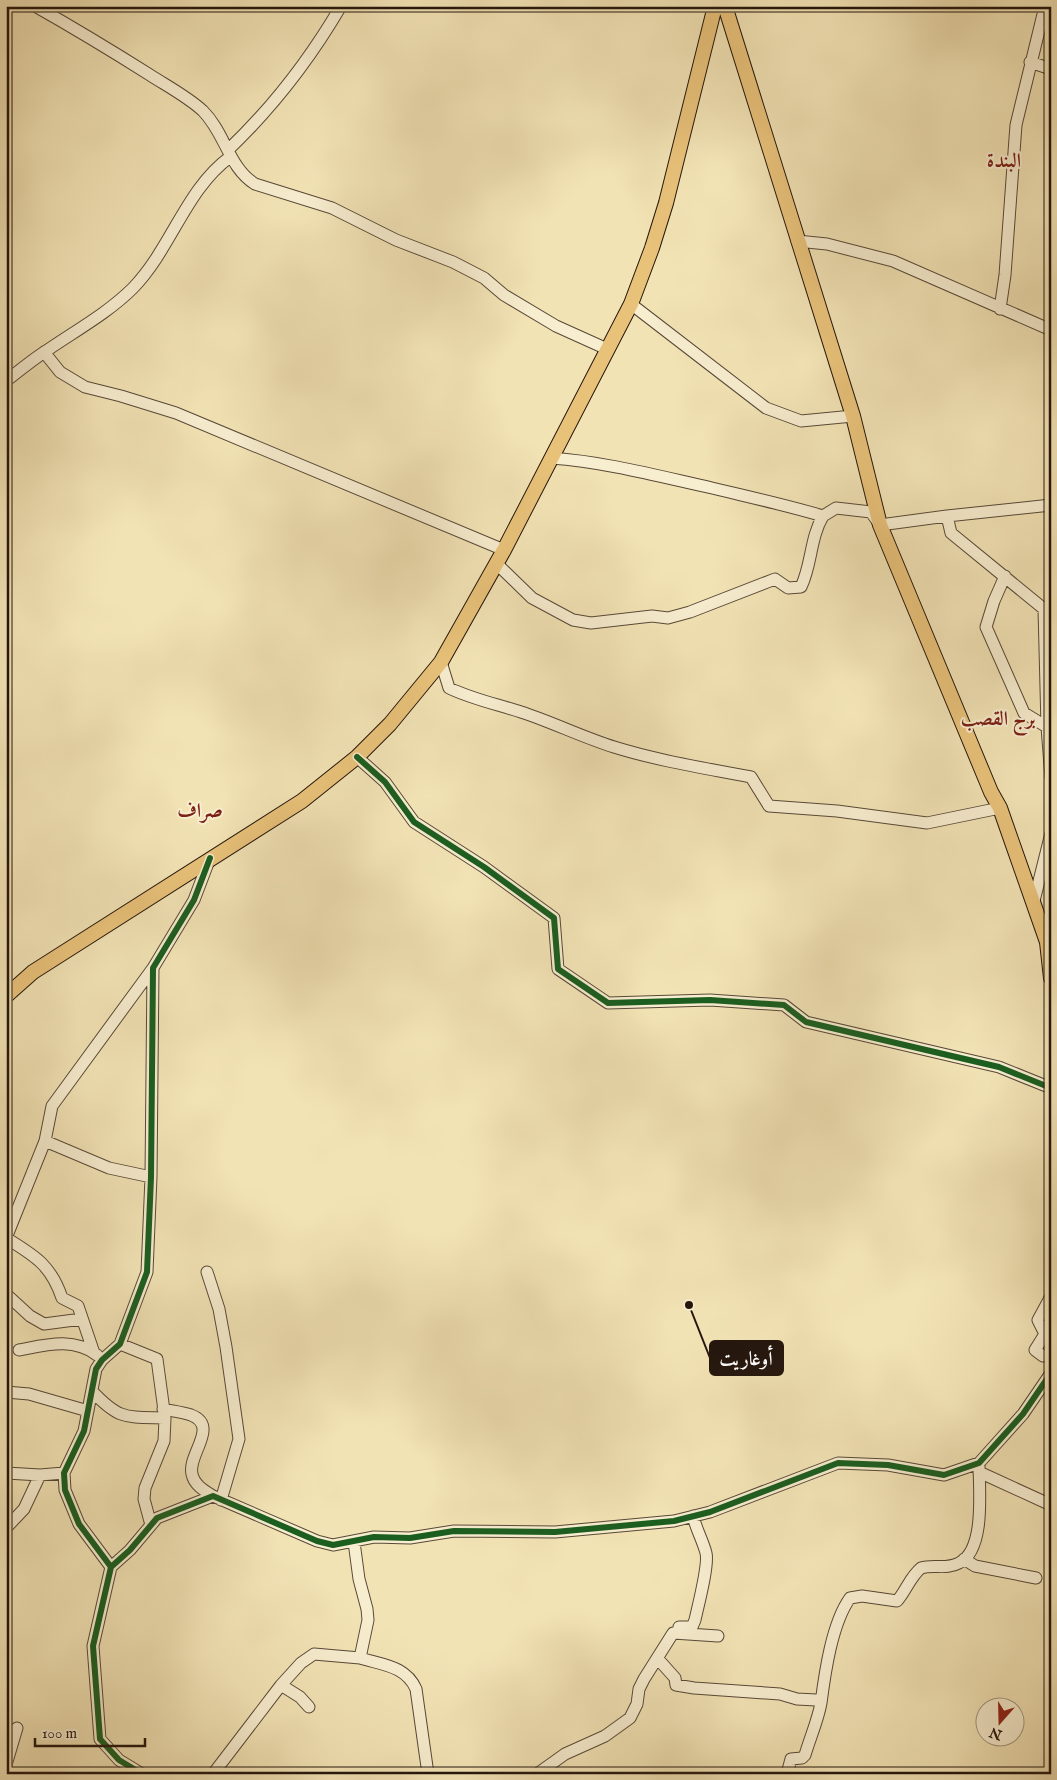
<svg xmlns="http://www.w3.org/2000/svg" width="1057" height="1780" viewBox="0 0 1057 1780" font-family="'IM FELL English',Amiri,serif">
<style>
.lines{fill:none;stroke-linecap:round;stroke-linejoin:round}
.minor-casing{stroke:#584937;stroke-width:13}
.major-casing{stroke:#24160d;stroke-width:16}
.minor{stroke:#f7edcf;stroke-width:11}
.major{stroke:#e9c27a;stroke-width:14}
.cycleway-casing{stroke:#f7edcf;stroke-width:9}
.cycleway{stroke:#1b5e20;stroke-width:6}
.labels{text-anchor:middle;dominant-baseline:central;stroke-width:4;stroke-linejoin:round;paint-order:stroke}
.quarter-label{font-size:20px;font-weight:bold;fill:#7a1f14;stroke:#f7edcf}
.leader{fill:none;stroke:#24160d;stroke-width:2}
.callout-dot{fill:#24160d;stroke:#f7edcf;stroke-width:2}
.callout{fill:#24160d;stroke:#24160d;stroke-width:2}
.callout-label{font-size:19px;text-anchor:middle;font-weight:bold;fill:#fff}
</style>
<rect width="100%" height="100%" fill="#f2e3b5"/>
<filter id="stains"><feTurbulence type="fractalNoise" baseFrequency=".004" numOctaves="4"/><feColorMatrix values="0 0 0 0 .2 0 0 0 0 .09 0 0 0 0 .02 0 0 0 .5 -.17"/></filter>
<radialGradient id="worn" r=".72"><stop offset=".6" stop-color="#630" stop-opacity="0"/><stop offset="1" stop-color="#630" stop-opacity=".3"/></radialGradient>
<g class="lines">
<g class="minor-casing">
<path id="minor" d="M35,6C74,28 112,51 150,75C167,86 188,97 203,111C225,133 229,168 255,184L332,208L396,240L453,262L484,278L504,295L556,326L607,349
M1030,62L1051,69
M228,150C272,108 310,59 341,6
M797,241L827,244L893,261L1051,330
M631,304L766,408L801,421L853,416
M1000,309L1005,275L1016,125L1045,6
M44,352L60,372L85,387L121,396L176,413L504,550
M6,381C19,371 32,360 46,351C75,331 108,313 133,288C171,249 186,189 230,157
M551,458C606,462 658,476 712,488C749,497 786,505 823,516L836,508L871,512L880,525L947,516L951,533L1044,609L1047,727L1051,778
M947,516L1051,505
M497,564L532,598L573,620L591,623L652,616L668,618L690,612L775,579L788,588L801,587C812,564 810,538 823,516
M1005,576L994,601L986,627L1024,713L1047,727
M441,662L449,688C472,699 496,704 521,712C552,722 582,737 614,747C659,761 705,768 751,777L769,806L837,811L927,823L1000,808
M357,757L385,782L414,822L484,867L554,918L558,969L608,1003L710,1000L784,1005L806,1022L999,1067L1051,1088
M1034,901L1051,833
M45,1141L109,1168L151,1177
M6,1238L45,1141L52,1106L153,968
M6,1238C35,1256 51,1265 62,1298L78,1306L94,1353
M207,1272L219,1309L226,1347L239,1439L221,1500
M6,1294L30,1316L44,1324L82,1319
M120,1344L157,1359L165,1418L164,1441L145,1488L144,1499L151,1525
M19,1350C46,1345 73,1337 97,1355
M1043,1356L1035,1350L1045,1334L1038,1320L1051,1296
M92,1391C119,1420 126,1417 165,1418
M6,1392L29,1394L88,1411
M163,1409C172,1411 182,1412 191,1415C220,1426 187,1455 192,1474C194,1485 205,1491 213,1496
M979,1472L1051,1505
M6,1473L40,1475L64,1473
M6,1528L24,1509L40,1475
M354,1542L359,1579L367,1609L368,1620L360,1658C383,1665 406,1666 416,1689L428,1774
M964,1559L975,1566L1036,1578
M111,1567L130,1550L157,1518L213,1496L317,1541L333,1545L374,1537L410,1538L454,1531L555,1532L674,1521L710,1512L838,1463L888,1465L944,1475L979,1463L1023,1414L1051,1373
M679,1627H692L695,1620C698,1606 709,1565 706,1553C703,1541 696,1529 693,1516
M658,1659L675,1678L676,1685L694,1688L780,1694L797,1699L816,1700L821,1703
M281,1685L300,1697L309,1707
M6,1765L17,1728
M142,1774L119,1760L100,1739L93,1646L111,1567L79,1524L65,1490L64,1473L84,1431L96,1369L102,1360L120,1344L147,1272L151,1177L153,968L194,900L210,858
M213,1774L281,1685L301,1663L314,1654L360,1658
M537,1774L565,1754L605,1736L630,1718L637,1704L639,1689L644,1679L673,1633L718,1636
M787,1774L791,1759L802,1758L805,1755C810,1738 818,1720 821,1703C825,1672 832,1623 850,1598L862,1596L897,1601C906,1591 910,1577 921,1568C934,1564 946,1570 959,1563C986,1550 979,1489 979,1463"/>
</g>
<g class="major-casing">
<path id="major" d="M725,6L853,416L880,525L991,792L1000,808L1047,942L1051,978
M6,996L33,972L302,801L357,757L390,724L441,662L504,550L631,304L652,248L666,203L715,6"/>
</g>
<use href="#minor" class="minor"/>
<use href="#major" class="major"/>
<g class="cycleway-casing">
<path id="cycleway" d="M357,757L385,782L414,822L484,867L554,918L558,969L608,1003L710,1000L784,1005L806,1022L999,1067L1051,1088
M111,1567L130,1550L157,1518L213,1496L317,1541L333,1545L374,1537L410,1538L454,1531L555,1532L674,1521L710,1512L838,1463L888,1465L944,1475L979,1463L1023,1414L1051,1373
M142,1774L119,1760L100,1739L93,1646L111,1567L79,1524L65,1490L64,1473L84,1431L96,1369L102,1360L120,1344L147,1272L151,1177L153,968L194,900L210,858"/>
</g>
<use href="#cycleway" class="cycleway"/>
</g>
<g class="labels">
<g class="quarter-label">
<text x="1004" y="161">البندة</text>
<text x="998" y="719">برج القصب</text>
<text x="200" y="811">صراف</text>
</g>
</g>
<path class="leader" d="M689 1305L710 1358"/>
<circle class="callout-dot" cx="689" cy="1305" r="5"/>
<rect class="callout" x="710" y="1341" width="73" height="34" rx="5"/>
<g class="callout-label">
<text x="746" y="1365">أوغاريت</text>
</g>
<rect width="1057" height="1780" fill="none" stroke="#f2e3b5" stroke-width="25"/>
<rect x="8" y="8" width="1042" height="1765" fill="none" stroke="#24160d" stroke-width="2.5"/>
<rect x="12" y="12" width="1032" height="1755" fill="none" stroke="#24160d"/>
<g transform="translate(1000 1722) rotate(200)"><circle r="24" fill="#f7edcf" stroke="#a39781"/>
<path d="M0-4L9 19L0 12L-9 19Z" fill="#8f2418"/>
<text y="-8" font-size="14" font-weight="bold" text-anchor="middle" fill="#24160d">N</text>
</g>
<path d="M35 1738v8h110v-8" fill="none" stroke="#24160d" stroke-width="2.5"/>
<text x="42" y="1738" font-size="15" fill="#24160d" stroke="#f7edcf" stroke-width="4" paint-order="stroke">100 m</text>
<rect width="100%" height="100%" filter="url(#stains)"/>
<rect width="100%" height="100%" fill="url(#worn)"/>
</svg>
